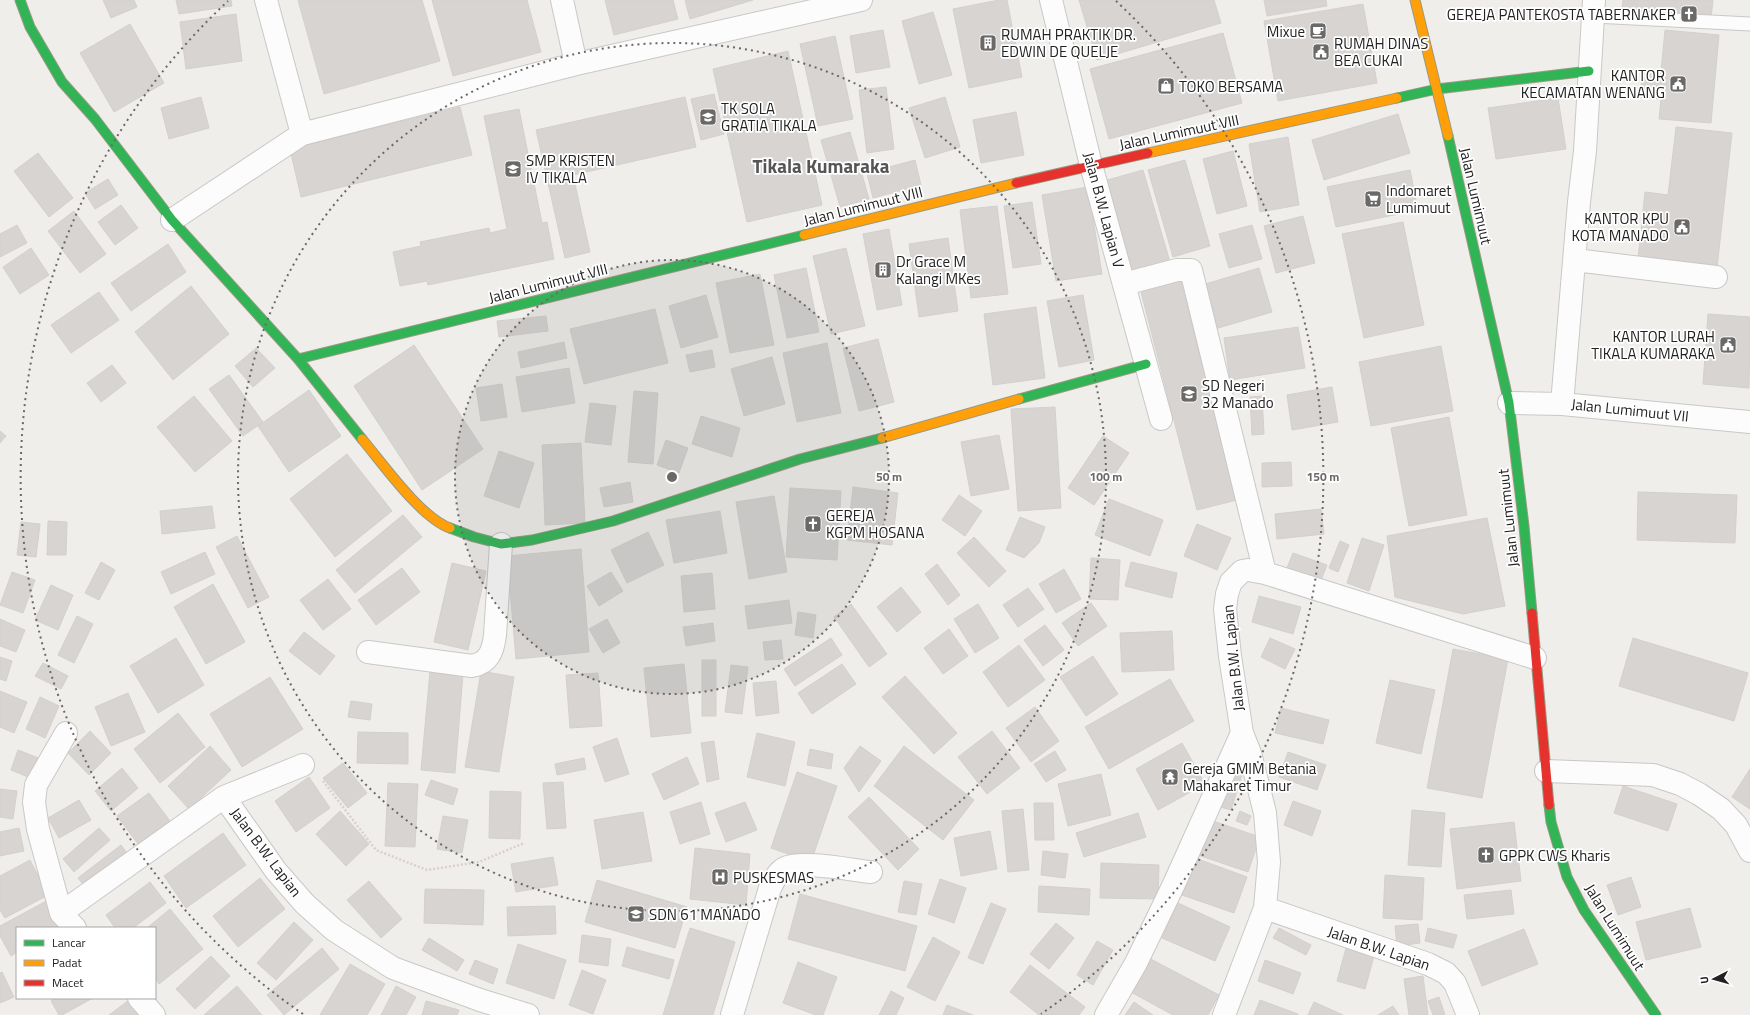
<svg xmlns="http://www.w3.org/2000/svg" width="1750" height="1015" viewBox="0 0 1750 1015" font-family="'Titillium Web',sans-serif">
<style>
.building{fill:#d7d4d2;stroke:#d3d0cc}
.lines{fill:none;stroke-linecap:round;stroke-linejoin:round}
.lane-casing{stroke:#c9c8c7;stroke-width:15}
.street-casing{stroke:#c9c8c7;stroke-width:24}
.fast-casing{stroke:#999a82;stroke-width:11}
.slow-casing{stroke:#999a82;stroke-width:11}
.jam-casing{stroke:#999a82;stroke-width:11}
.path{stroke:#dccecd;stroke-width:2.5;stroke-dasharray:2 2;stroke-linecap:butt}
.lane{stroke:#fdfcfc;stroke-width:13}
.street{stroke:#fdfcfc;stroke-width:22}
.fast{stroke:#30b455;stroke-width:9}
.slow{stroke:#ff9f0a;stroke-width:9}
.jam{stroke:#e5322d;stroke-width:9}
.ring{fill:none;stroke:#6a6968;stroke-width:2;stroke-dasharray:2 4}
.labels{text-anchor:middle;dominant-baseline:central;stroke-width:3.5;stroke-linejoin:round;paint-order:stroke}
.poi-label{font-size:15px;fill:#222;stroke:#fff;text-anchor:start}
.street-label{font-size:15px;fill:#222;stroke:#fff}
.district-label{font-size:19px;font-weight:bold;fill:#555;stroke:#fff}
.centre{fill:#6a6968;stroke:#fff;stroke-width:2}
.ring-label{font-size:12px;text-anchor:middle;font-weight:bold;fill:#6a6968;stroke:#fff;stroke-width:3.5;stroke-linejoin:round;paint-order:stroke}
</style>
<rect width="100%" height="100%" fill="#f0eeeb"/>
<path class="building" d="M103,0H134L137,7L111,18Z
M176,0H231L232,6L179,14Z
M298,0H422L440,61L324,94Z
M432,0H527L541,52L453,76Z
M605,0H673L678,19L614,35Z
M685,0H753L690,19Z
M999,0H1007L1022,77L969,88L953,9Z
M1079,0H1214L1221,23L1097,60Z
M1264,0H1326L1327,6L1267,16Z
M1623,0H1713L1711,19L1622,9Z
M1363,4L1377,83L1278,101L1264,21Z
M933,12L952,75L919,84L902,21Z
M236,14L242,61L186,69L180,22Z
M130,24L164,83L114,112L80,53Z
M883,30L890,67L856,73L850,36Z
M1665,30L1719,35L1711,123L1659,119L1661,99L1640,97L1643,70L1661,71Z
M1223,33L1242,103L1109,139L1090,69Z
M835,36L853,119L818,126L800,44Z
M788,51L822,205L747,222L713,69Z
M886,87L894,149L867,153L859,90Z
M714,94L724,134L701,140L691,99Z
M201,97L209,128L169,139L161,108Z
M685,97L696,147L573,175L590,252L565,258L536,130Z
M945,97L960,147L925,158L909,108Z
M1558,98L1566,149L1496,159L1488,108Z
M460,107L472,155L301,197L290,149Z
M519,109L542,223L547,222L554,259L428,285L427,281L400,286L393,252L421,246L420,242L489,228L490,233L507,229L484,116Z
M1016,112L1024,155L981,163L973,120Z
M1398,114L1410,153L1324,180L1312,140Z
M1676,127L1732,133L1717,268L1638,259L1645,192L1668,195Z
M850,132L869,199L840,207L821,140Z
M1288,137L1299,205L1260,212L1249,144Z
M1233,151L1247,206L1217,214L1203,159Z
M38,153L73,198L49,217L14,171Z
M915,160L921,185L873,198L867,173Z
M1185,160L1210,246L1173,257L1148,170Z
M1143,170L1170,262L1130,274L1104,181Z
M1410,170L1418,210L1336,227L1327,187Z
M108,179L118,195L95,209L85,193Z
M1088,187L1102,274L1056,281L1042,195Z
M1032,202L1041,264L1013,268L1004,206Z
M121,205L138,228L115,245L98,222Z
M997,206L1008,294L971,298L960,210Z
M74,211L106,254L80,273L48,231Z
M1303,216L1315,263L1276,273L1264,226Z
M1403,222L1424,325L1364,338L1342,234Z
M17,225L27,243L0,257V234Z
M1252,225L1262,259L1229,268L1219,234Z
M889,229L902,305L877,310L863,234Z
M948,238L958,311L919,317L909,244Z
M168,244L186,272L131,311L111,283Z
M31,248L49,275L20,294L3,267Z
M846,248L865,326L831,334L813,256Z
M806,268L819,332L787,338L774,275Z
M1259,268L1272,312L1215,329L1202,285Z
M760,274L774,345L730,353L716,283Z
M1180,278L1237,500L1197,510L1140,288Z
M191,286L229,334L173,380L135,332Z
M99,292L119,320L71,353L51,325Z
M706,295L718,337L681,348L669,306Z
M1083,295L1094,360L1059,367L1047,301Z
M1036,307L1045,378L993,385L984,314Z
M655,309L668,363L584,384L570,329Z
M1708,314L1750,317L1749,388L1703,384Z
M546,316L548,331L499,337L497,321Z
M1298,327L1305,368L1230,380L1224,338Z
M878,339L894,402L859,411L843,348Z
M564,342L567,358L521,368L518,352Z
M827,343L841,413L797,422L783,353Z
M414,345L483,449L422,490L354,386Z
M1441,346L1453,411L1371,426L1359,362Z
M256,348L275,368L253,387L235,366Z
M712,350L715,367L690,372L686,355Z
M772,357L785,404L744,416L731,369Z
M112,365L126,383L101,402L87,383Z
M569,368L575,403L522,412L516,377Z
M229,375L263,422L243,436L209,389Z
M502,384L507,417L481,421L476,388Z
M1332,387L1338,422L1292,430L1287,395Z
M309,390L341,436L289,472L258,426Z
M634,391L658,393L653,464L628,462Z
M194,396L232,441L195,472L157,427Z
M1262,396L1264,434L1252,435L1250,397Z
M590,403L616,406L611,445L585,442Z
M1055,407L1061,508L1018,511L1011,409Z
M701,416L740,428L732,457L692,444Z
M1449,417L1467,515L1409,526L1391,428Z
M0,431L6,436L0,443Z
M999,435L1009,489L971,496L961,442Z
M1103,436L1129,453L1094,505L1068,488Z
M666,440L688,448L679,473L657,465Z
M581,443L585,523L545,525L542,445Z
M499,451L534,463L519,508L484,496Z
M347,454L392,511L335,557L290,499Z
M1291,462L1292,486L1262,487V463Z
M630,482L633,502L604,507L600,488Z
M853,487L898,493L892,545L847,540Z
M790,488L841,491L837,560L786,557Z
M1638,492L1737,495L1735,543L1637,540Z
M959,495L982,511L965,536L942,520Z
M774,496L787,572L749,579L736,502Z
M1109,499L1163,520L1150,556L1095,535Z
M212,506L215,528L162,534L160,511Z
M1321,509L1324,534L1277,539L1275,514Z
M720,511L727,553L674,563L666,520Z
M403,515L422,537L355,593L336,570Z
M1020,517L1045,527L1039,543L1024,558L1006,550Z
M1487,518L1505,606L1463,614L1395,597L1387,536Z
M48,521L67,522L66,555H47Z
M21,522L40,524L36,557L17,555Z
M1197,524L1231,538L1217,570L1184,556Z
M648,532L664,565L627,583L611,550Z
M237,536L269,597L248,608L216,547Z
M974,537L1006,571L989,587L957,553Z
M1362,538L1384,545L1369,591L1347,583Z
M1340,541L1349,545L1338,572L1329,568Z
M581,549L589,652L516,659L507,556Z
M205,552L215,574L171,594L161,572Z
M1293,553L1327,565L1321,580L1287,568Z
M1091,558L1120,560L1118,600L1089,599Z
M101,562L115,570L99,600L85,593Z
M1131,562L1177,573L1172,598L1125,586Z
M452,563L486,571L468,650L434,642Z
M937,564L960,595L948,605L925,574Z
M402,568L420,592L376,625L358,600Z
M1064,569L1081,599L1056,613L1039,584Z
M12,572L35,580L23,613L0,605Z
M611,572L623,591L599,606L587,586Z
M712,573L715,609L684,612L681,576Z
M328,579L351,609L323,630L300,600Z
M213,584L245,642L206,664L174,607Z
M51,585L73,595L58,630L35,620Z
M901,587L921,612L897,632L877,607Z
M1028,588L1044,609L1018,627L1003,605Z
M1259,596L1301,607L1293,634L1252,622Z
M789,600L792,623L748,629L745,606Z
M1091,603L1107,626L1078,646L1062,623Z
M851,604L887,654L869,667L834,617Z
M978,604L999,638L975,653L954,619Z
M798,612L816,615L813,638L795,635Z
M77,616L93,624L74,663L58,655Z
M0,619L25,630L16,652L0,646Z
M607,619L620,643L603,653L589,629Z
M713,623L715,641L686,646L683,627Z
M1045,625L1064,650L1043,666L1024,640Z
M949,629L968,656L943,674L924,648Z
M1172,631L1174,670L1122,672L1120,633Z
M304,632L335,656L320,675L289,651Z
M176,638L204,685L158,713L130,666Z
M831,638L842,655L795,686L784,669Z
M1270,638L1295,649L1285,669L1261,657Z
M1633,638L1748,673L1734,721L1619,686Z
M781,640L783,659L765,660L763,642Z
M1019,645L1045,680L1008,707L983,672Z
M1453,649L1508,659L1482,798L1427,788Z
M1093,656L1118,694L1086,716L1060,677Z
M0,657L12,661L6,681L0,679Z
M702,660H716V716H702Z
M43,663L68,676L61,689L35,676Z
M684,664L691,733L651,737L644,668Z
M842,664L856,684L812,714L798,693Z
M731,665L748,667L742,714L725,712Z
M430,671L463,674L455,773L421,770Z
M481,671L514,677L499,772L465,767Z
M598,673L602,726L570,728L566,675Z
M905,676L957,733L934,754L882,697Z
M270,677L303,729L242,767L210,714Z
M1170,679L1194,721L1109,769L1085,727Z
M1390,680L1435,690L1421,754L1376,743Z
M776,681L779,713L756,716L753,683Z
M0,691L27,702L14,733L0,727Z
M128,693L145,732L111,746L95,707Z
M40,697L59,706L45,738L26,729Z
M351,701L372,704L370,720L348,717Z
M1035,707L1059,741L1031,762L1006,728Z
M1281,708L1329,720L1323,744L1275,733Z
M178,713L205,747L160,783L134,749Z
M90,731L111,753L89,775L68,753Z
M992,731L1020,768L987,794L958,757Z
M358,732L408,733V764L357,763Z
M757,733L795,742L785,786L747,777Z
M617,738L629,774L605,782L593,747Z
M714,741L719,779L707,782L701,743Z
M1182,743L1205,784L1158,810L1136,769Z
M210,746L231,770L189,809L168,786Z
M860,746L881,761L859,792L844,768Z
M904,746L974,800L943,840L874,786Z
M810,749L833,754L831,769L807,765Z
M18,750L41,759L33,779L11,770Z
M1055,751L1066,770L1046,782L1034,764Z
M1288,752L1326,765L1317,790L1279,777Z
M687,757L699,784L664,800L652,774Z
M584,758L586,769L557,775L555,764Z
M1234,762L1245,765L1231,810L1220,807Z
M343,763L367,793L348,808L323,778Z
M122,768L138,788L111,811L95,791Z
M1750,769V809L1732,797Z
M797,772L837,786L811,862L771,848Z
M1101,774L1111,815L1068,826L1058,784Z
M309,777L330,808L296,832L275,801Z
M431,780L458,789L453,805L425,795Z
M563,782L566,828L547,829L543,783Z
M388,783L418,784L415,847L385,846Z
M1623,786L1677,804L1668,831L1614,813Z
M0,789L17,791L13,819L0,817Z
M490,791L521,792L520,839L489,838Z
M149,793L170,821L138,844L117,816Z
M869,797L919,849L898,870L848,817Z
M79,800L91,820L59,838L48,818Z
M1293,801L1321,811L1312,836L1284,825Z
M701,802L710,834L680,844L670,812Z
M745,802L757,830L726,842L715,813Z
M1034,803H1053L1054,840H1035Z
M1023,809L1029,870L1008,872L1002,811Z
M1412,810L1445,813L1441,867L1408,865Z
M340,811L369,844L346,866L316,834Z
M1240,811L1251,816L1247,825L1236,821Z
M643,812L652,861L602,869L594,820Z
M1138,813L1146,837L1084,857L1076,833Z
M443,816L468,820L462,853L437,849Z
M1207,819L1260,837L1248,872L1195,854Z
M1514,822L1521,881L1457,889L1450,829Z
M19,828L24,851L0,856V832Z
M99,828L110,840L74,872L63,859Z
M990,831L997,869L961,876L954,838Z
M223,833L246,865L186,908L164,876Z
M121,845L131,859L89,892L78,878Z
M695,848L750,854L746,905L690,899Z
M1043,851L1068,854L1065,878L1041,875Z
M553,857L558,885L516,892L511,864Z
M1195,858L1247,877L1234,913L1182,895Z
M30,860L48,895L5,918L0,910V876Z
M1101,863L1159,865L1158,899L1100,898Z
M1385,875L1424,878L1422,920L1383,918Z
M1631,877L1641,907L1618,915L1607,885Z
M260,878L285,909L238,947L213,916Z
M940,879L966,888L954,923L928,914Z
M597,880L687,907L675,948L585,922Z
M369,881L402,919L381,938L347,900Z
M904,881L922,884L916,915L898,912Z
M150,882L166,903L133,928H115L106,915Z
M1039,886L1090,889L1089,915L1038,912Z
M425,889L484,890L483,925L424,923Z
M1511,890L1514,914L1467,919L1464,895Z
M800,894L917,926L905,971L788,939Z
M52,898L63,928H17V952L11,956L0,936V926Z
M991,903L1006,909L983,964L968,958Z
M1178,903L1230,927L1215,961L1162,938Z
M555,906L556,934L508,936L507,907Z
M1690,908L1701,947L1646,960L1636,922Z
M170,909L203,949L159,984L155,978V928H147Z
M294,922L313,940L276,980L257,963Z
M1056,923L1074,938L1049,969L1030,954Z
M1418,924L1420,943L1397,946L1395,926Z
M690,928L735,942L713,1015H663Z
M1279,928L1311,945L1306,955L1273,938Z
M1428,928L1457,935L1453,948L1425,941Z
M1524,929L1538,964L1482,986L1468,951Z
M582,935L611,939L608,966L579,962Z
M933,937L960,952L935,1001L907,987Z
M429,938L464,960L457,971L422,950Z
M1097,941L1113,950L1093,985L1077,975Z
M518,944L566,960L554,999L506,983Z
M627,947L674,960L669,979L622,966Z
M322,948L339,969L284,1015L267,995Z
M1346,948L1374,956L1365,989L1337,981Z
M211,956L230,976L195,1009L176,989Z
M1145,956L1219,995L1208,1015H1173L1127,990Z
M475,960L498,969L493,984L469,974Z
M1265,960L1301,973L1293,994L1258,981Z
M798,962L837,977L823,1015H816L783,1003Z
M350,964L385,984L367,1015H320Z
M1030,965L1085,1007L1079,1015H1039L1010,992Z
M582,970L606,980L593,1014L569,1005Z
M2,972L14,997L0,1003V973Z
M1423,976L1428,1015H1409L1404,979Z
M237,986L262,1015H204Z
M396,986L416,997L406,1015H381Z
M891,991L904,998L896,1015H879Z
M1439,997L1445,1015H1433L1428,1001Z
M55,998H93L62,1015H59L51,1001Z
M129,1000L140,1015H109Z
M1260,1000L1298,1014V1015H1254Z
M426,1001L459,1010L457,1015H422Z
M1134,1002L1153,1015H1125Z
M1314,1002L1343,1015H1308Z
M947,1005L973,1015H943Z
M1393,1006L1399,1015H1378Z"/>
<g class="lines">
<g class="lane-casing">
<path id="lane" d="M1594,16L1750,24"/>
</g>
<g class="street-casing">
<path id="street" d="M562,0L576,64
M1051,0L1091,165L1161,419
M302,134L576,64L861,0
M172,220L302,134L266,0
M1575,260L1716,277
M1124,284L1177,270H1191L1265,573
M1509,403L1562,404L1750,422
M1562,404L1579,202L1585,151L1594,0
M368,652L472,666C489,663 493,651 495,635L501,544
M66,733L36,785L34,802L38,829L61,913L75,928
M1546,771L1653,775L1680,784L1699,794L1721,809L1736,825L1750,851
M224,797L303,765
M1265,908L1428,964L1446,973L1455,983L1468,1015
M61,913L224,797L276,871L305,904L334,930L393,968L480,1000L528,1015
M139,998L154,1015
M732,1015L770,888C774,881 777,872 785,868C801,860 851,870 871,872
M1106,1015L1136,963L1174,884L1242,733
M1224,1015L1265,908L1269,862L1265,813L1250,753L1242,733L1230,656L1225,609L1227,594L1231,582L1242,571L1248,570L1265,573L1535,658"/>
</g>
<g class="fast-casing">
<path id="fast" d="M20,0L30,27L62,82L95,119L172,220L298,359L362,439
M1397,98L1437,89L1589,71
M1448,136L1509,403L1524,526L1532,613
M298,359L804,235
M1019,399L1146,364
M450,528L474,537L501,544L532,540L613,521L800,459L882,438
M1549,805L1551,822L1567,877L1584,910L1656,1015"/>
</g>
<g class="slow-casing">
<path id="slow" d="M1415,0L1448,136
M1148,153L1397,98
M804,235L1016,183
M882,438L1019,399
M362,439C383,464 421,518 450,528"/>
</g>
<g class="jam-casing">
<path id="jam" d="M1016,183L1148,153
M1532,613L1549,805"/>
</g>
<path class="path" d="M323,781L376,850L427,870L479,862L524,843"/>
<use href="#lane" class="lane"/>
<use href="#street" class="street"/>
<use href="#fast" class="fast"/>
<use href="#slow" class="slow"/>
<use href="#jam" class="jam"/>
</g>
<circle cx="672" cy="477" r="217" fill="#6a6968" fill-opacity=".12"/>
<g class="ring">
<circle cx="672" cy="477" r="217"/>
<circle cx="672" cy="477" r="434"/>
<path d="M303 1014A651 651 0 0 1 228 1M1116 1A651 651 0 0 1 1041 1014"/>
</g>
<defs>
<g id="church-square" transform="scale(0.9)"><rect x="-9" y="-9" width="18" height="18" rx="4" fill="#6a6968" stroke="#fff"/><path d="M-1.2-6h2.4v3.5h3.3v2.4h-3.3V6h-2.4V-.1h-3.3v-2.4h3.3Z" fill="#fff"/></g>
<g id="cafe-square" transform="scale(0.9)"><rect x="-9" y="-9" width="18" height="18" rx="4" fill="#6a6968" stroke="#fff"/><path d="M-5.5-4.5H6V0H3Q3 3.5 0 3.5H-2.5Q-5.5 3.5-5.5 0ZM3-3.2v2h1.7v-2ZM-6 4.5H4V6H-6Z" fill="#fff"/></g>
<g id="building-square" transform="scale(0.9)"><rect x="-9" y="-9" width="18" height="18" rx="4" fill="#6a6968" stroke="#fff"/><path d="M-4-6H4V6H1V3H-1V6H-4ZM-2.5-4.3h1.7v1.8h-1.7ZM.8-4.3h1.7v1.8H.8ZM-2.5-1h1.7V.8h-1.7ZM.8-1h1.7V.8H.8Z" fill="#fff"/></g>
<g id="civic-square" transform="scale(0.9)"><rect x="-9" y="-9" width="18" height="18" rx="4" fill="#6a6968" stroke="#fff"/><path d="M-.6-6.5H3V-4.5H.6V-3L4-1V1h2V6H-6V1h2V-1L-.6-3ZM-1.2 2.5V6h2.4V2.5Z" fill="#fff"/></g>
<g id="shop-square" transform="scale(0.9)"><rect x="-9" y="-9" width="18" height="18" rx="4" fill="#6a6968" stroke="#fff"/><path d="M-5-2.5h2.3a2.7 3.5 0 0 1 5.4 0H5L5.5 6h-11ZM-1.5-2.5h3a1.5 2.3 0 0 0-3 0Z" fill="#fff"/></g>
<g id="school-square" transform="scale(0.9)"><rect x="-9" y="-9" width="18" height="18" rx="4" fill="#6a6968" stroke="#fff"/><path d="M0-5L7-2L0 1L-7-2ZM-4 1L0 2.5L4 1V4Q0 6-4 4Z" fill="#fff"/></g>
<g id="supermarket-square" transform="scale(0.9)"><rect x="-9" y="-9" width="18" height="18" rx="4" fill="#6a6968" stroke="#fff"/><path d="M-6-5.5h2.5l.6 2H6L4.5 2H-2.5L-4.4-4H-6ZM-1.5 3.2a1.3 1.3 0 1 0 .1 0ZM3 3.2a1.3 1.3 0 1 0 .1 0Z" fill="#fff"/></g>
<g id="temple-square" transform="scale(0.9)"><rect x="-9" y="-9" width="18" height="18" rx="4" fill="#6a6968" stroke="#fff"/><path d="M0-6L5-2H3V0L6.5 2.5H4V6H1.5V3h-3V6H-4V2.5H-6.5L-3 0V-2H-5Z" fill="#fff"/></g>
<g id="hospital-square" transform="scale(0.9)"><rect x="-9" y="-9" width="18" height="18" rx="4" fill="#6a6968" stroke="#fff"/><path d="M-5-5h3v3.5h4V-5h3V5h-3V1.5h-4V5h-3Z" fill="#fff"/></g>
</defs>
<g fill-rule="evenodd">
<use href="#church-square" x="1689" y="14"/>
<use href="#cafe-square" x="1318" y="31"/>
<use href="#building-square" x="988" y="43"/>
<use href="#civic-square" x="1321" y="52"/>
<use href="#civic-square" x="1678" y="84"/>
<use href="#shop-square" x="1166" y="86"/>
<use href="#school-square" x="708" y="117"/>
<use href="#school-square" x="513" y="169"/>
<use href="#supermarket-square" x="1373" y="199"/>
<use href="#civic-square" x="1682" y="227"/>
<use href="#building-square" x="883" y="270"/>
<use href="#civic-square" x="1728" y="345"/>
<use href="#school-square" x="1189" y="394"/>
<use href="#church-square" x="813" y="524"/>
<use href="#temple-square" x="1170" y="777"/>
<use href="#church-square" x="1486" y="855"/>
<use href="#hospital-square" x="720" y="877"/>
<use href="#school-square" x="636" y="914"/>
</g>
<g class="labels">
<g class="poi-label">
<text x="1676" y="14" text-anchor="end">GEREJA PANTEKOSTA TABERNAKER</text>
<text x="1305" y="31" text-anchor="end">Mixue</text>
<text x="1001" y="34">RUMAH PRAKTIK DR.<tspan x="1001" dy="17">EDWIN DE QUELJE</tspan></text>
<text x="1334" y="43">RUMAH DINAS<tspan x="1334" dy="17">BEA CUKAI</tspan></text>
<text x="1665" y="75" text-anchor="end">KANTOR<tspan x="1665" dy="17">KECAMATAN WENANG</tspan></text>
<text x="1179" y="86">TOKO BERSAMA</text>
<text x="721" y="108">TK SOLA<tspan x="721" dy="17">GRATIA TIKALA</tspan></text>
<text x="526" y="160">SMP KRISTEN<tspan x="526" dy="17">IV TIKALA</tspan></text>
<text x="1386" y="190">Indomaret<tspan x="1386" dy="17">Lumimuut</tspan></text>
<text x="1669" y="218" text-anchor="end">KANTOR KPU<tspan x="1669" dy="17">KOTA MANADO</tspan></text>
<text x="896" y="261">Dr Grace M<tspan x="896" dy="17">Kalangi MKes</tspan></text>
<text x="1715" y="336" text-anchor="end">KANTOR LURAH<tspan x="1715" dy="17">TIKALA KUMARAKA</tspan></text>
<text x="1202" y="385">SD Negeri<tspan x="1202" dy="17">32 Manado</tspan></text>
<text x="826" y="515">GEREJA<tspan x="826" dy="17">KGPM HOSANA</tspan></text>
<text x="1183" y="768">Gereja GMIM Betania<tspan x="1183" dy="17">Mahakaret Timur</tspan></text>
<text x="1499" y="855">GPPK CWS Kharis</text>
<text x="733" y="877">PUSKESMAS</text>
<text x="649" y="914">SDN 61 MANADO</text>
</g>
<g class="street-label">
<text transform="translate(1179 132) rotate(-12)">Jalan Lumimuut VIII</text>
<text transform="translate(1476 196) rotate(77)">Jalan Lumimuut</text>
<text transform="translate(863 206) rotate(-14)">Jalan Lumimuut VIII</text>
<text transform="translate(1104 210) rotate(75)">Jalan B.W. Lapian V</text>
<text transform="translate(548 283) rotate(-14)">Jalan Lumimuut VIII</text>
<text transform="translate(1630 410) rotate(6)">Jalan Lumimuut VII</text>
<text transform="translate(1508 518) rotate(-96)">Jalan Lumimuut</text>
<text transform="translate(1233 658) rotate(-96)">Jalan B.W. Lapian</text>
<text transform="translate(266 852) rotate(53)">Jalan B.W. Lapian</text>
<text transform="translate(1615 927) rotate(58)">Jalan Lumimuut</text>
<text transform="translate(1379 948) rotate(19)">Jalan B.W. Lapian</text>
</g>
<g class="district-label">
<text x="821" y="165">Tikala Kumaraka</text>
</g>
</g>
<circle cx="672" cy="477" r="6" class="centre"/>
<g class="ring-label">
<text x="889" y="481">50 m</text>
<text x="1106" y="481">100 m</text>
<text x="1323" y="481">150 m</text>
</g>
<rect x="16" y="927" width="140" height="72" fill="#ffffff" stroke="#a7a7a7"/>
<rect x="24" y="940" width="20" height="6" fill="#30b455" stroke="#a7a7a7"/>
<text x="52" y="947" font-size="12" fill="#222222">Lancar</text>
<rect x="24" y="960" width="20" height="6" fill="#ff9f0a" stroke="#a7a7a7"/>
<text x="52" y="967" font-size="12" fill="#222222">Padat</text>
<rect x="24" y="980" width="20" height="6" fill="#e5322d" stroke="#a7a7a7"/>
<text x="52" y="987" font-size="12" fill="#222222">Macet</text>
<g transform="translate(1714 979) rotate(264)" stroke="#ffffff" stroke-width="3" paint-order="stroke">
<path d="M0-3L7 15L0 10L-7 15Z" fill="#222222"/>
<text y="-6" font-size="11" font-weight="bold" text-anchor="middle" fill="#222222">U</text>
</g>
</svg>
